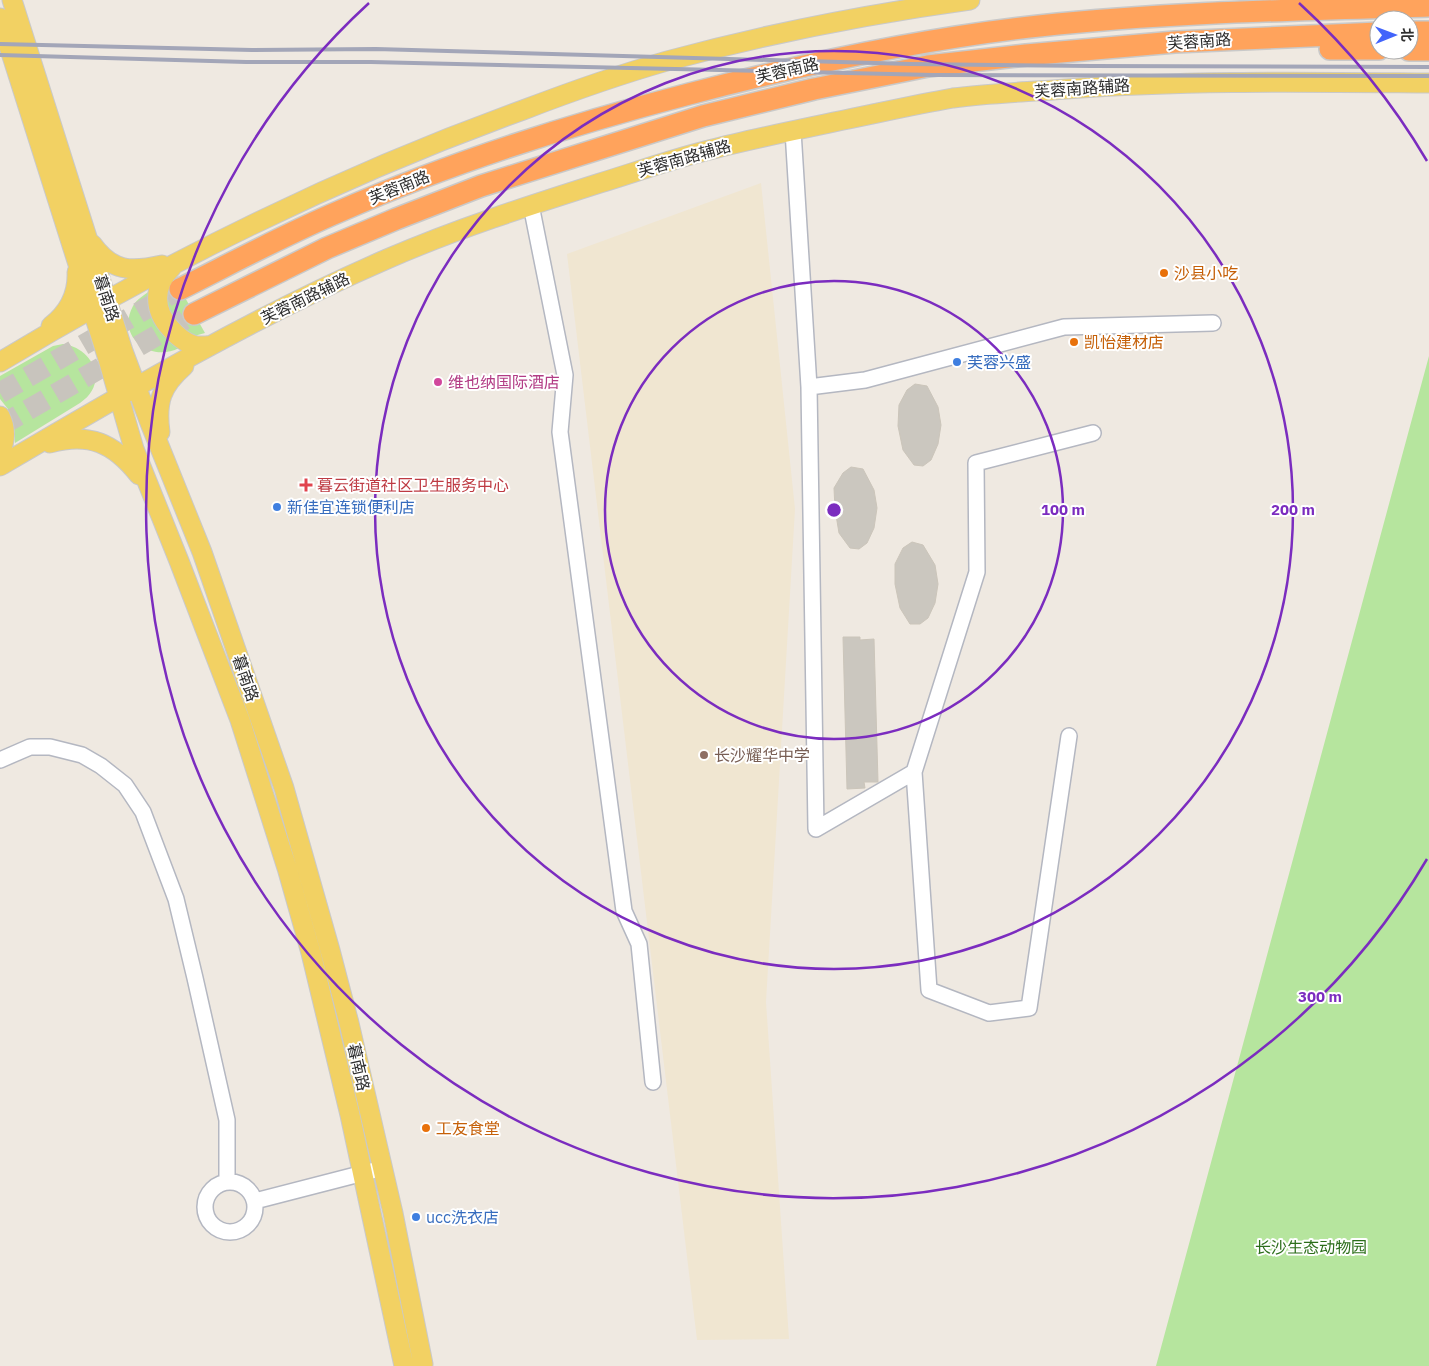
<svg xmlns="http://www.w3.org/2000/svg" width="1429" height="1366" viewBox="0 0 1429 1366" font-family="'IBM Plex Sans','Noto Sans SC',sans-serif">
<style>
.education{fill:#f0e6d1}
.green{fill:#b6e59e}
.building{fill:#cbc7bf;stroke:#cbc5ba}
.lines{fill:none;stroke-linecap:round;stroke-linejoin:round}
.highway-tunnel{stroke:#c8c4bd;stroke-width:21;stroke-dasharray:21 11;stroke-linecap:butt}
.minor-casing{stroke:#b4b7c1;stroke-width:18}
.major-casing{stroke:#c9c9c9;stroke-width:21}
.highway-casing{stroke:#c9c9c9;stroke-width:24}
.minor{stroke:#fff;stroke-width:15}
.major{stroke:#f2d163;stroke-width:19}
.highway{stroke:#ffa35c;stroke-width:21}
.rail{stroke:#a3a6b8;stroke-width:4}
.ring{fill:none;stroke:#7b2cbf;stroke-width:2.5}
.food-dot{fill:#e8710a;stroke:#fff;stroke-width:2}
.shop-dot{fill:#3f7fe0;stroke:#fff;stroke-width:2}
.hotel-dot{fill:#d1479c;stroke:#fff;stroke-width:2}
.health-dot{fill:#e0444e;stroke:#fff;stroke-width:2}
.education-dot{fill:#8d6e63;stroke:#fff;stroke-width:2}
.labels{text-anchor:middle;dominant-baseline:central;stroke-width:4;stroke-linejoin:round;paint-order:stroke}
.street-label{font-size:16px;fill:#2e2e2e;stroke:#fff}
.food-label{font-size:16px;fill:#c56008;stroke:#fff;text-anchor:start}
.shop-label{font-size:16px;fill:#366cbe;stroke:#fff;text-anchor:start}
.hotel-label{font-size:16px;fill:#b23c85;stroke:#fff;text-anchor:start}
.health-label{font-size:16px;fill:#be3a42;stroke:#fff;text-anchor:start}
.education-label{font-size:16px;fill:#785e54;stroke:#fff;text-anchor:start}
.park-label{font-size:16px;fill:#2c6e1b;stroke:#fff}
.centre{fill:#7b2cbf;stroke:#fff;stroke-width:2.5}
.ring-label{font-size:15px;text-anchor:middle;font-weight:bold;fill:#7b2cbf;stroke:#fff;stroke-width:4;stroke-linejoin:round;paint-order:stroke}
</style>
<rect width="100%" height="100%" fill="#efe9e1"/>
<path class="education" d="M761,183L795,509L766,1002L789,1339L697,1340L567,254Z"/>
<path class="green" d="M174,278L205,333L194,336L184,332L166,307V288Z
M150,291L179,348C151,363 116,337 133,306C137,299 144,295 150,291Z
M63,344C94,348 109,384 80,403L15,443L14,424L12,414L0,399V376L53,346Z
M1429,356V1366H1156Z"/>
<path class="building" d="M915,384L927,386L938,407L941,425L938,444L931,460L923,466L914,465L903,450L898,426L899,405L907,390Z
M851,467L863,469L874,490L877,508L874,528L867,543L859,549L850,548L839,533L835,509L834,488L843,473Z
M912,542L923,545L935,565L938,584L935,603L928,618L920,624H910L900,608L895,584V564L903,548Z
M843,637H860V640L874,639L878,782H864L865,788L847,789Z"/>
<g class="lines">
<path class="highway-tunnel" d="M0,393L180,289
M0,426L194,314"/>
<g class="minor-casing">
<path id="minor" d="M793,131L809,387L816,829L914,772L977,572L976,463L1093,433
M531,205L565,375L560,432L624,911L639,944L653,1082
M809,387L865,380L1064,327L1213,323
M0,760L30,747H50L82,755L101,766L125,785L143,812L176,899L195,978L227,1120V1182
M914,772L929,990L989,1013L1029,1008L1069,736
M205 1207a25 25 0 1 1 50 0a25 25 0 1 1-50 0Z
M255,1201L383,1168"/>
</g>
<g class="major-casing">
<path id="major" d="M12,0L123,351L150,423L202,552L284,788L330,950L349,1023L393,1213L423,1364L415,1366
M0,18L108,359L134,449L179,561L240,720L287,868L311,953L350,1115L404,1366
M92,244C112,272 131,272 162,265
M172,267C153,286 153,310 171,329C177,336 184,342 193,345C199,347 206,346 212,345
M51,326C69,312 78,294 77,272
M0,362C166,262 340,176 523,110C570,92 618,75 667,61C766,34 868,14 970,0
M0,416C6,428 6,440 0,453
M160,432C156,402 161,386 184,366
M50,443C89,432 114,443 139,475
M0,466C126,392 253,317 387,259C456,229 528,206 600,183C636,172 672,159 709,150C750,139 793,131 834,122C874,114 913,105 953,98C990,93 1029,92 1066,89C1187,80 1308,82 1429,83"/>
</g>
<g class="highway-casing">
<path id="highway" d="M1409,32H1429
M1330,49H1379
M1409,50H1429
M180,289C232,263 284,235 338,212C451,162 569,125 689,94C804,64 921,39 1039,26C1169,12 1299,10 1429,6
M194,314L327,248L396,219L481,186L703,116L814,89L928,66L1026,55L1175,42L1379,33"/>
</g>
<use href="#minor" class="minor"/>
<use href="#major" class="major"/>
<use href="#highway" class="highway"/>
<path class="rail" d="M0,44L252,50L376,49L910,64L1092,66L1429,67
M0,55L246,62H371L933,75L1429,76"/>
</g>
<g class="ring">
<circle cx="834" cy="510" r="229"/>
<circle cx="834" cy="510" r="459"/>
<path d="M1427 859A688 688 0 1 1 369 3M1299 3A688 688 0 0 1 1427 161"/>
</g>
<g class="food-dot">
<circle cx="1164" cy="273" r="5"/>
<circle cx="1074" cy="342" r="5"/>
<circle cx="426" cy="1128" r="5"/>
</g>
<g class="shop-dot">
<circle cx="957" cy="362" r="5"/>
<circle cx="277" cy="507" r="5"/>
<circle cx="416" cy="1217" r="5"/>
</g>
<circle class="hotel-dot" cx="438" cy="382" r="5"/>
<path class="health-dot" d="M303.5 477.5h5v5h5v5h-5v5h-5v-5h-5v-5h5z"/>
<circle class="education-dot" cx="704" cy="755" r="5"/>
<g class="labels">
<g class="street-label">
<text transform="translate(1199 41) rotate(-4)">芙蓉南路</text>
<text transform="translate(787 70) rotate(-13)">芙蓉南路</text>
<text transform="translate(1082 88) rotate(-4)">芙蓉南路辅路</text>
<text transform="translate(684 158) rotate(-16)">芙蓉南路辅路</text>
<text transform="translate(399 187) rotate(-22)">芙蓉南路</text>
<text transform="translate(107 298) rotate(72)">暮南路</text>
<text transform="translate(305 298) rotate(-26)">芙蓉南路辅路</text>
<text transform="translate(246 678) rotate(71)">暮南路</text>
<text transform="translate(359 1067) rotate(77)">暮南路</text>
</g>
<g class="food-label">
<text x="1174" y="273">沙县小吃</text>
<text x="1084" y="342">凯怡建材店</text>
<text x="436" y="1128">工友食堂</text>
</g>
<g class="shop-label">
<text x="967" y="362">芙蓉兴盛</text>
<text x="287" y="507">新佳宜连锁便利店</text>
<text x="426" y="1217">ucc洗衣店</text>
</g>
<g class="hotel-label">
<text x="448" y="382">维也纳国际酒店</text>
</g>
<g class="health-label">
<text x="317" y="485">暮云街道社区卫生服务中心</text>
</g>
<g class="education-label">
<text x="714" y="755">长沙耀华中学</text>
</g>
<g class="park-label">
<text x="1311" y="1247">长沙生态动物园</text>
</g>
</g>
<circle cx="834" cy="510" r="8" class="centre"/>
<g class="ring-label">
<text x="1063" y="515">100 m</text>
<text x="1293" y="515">200 m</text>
<text x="1320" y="1002">300 m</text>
</g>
<g transform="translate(1394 35) rotate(89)"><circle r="24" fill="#ffffff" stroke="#ababab"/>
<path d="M0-4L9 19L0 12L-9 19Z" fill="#4264fb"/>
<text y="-8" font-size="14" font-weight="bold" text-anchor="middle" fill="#2e2e2e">北</text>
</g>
</svg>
